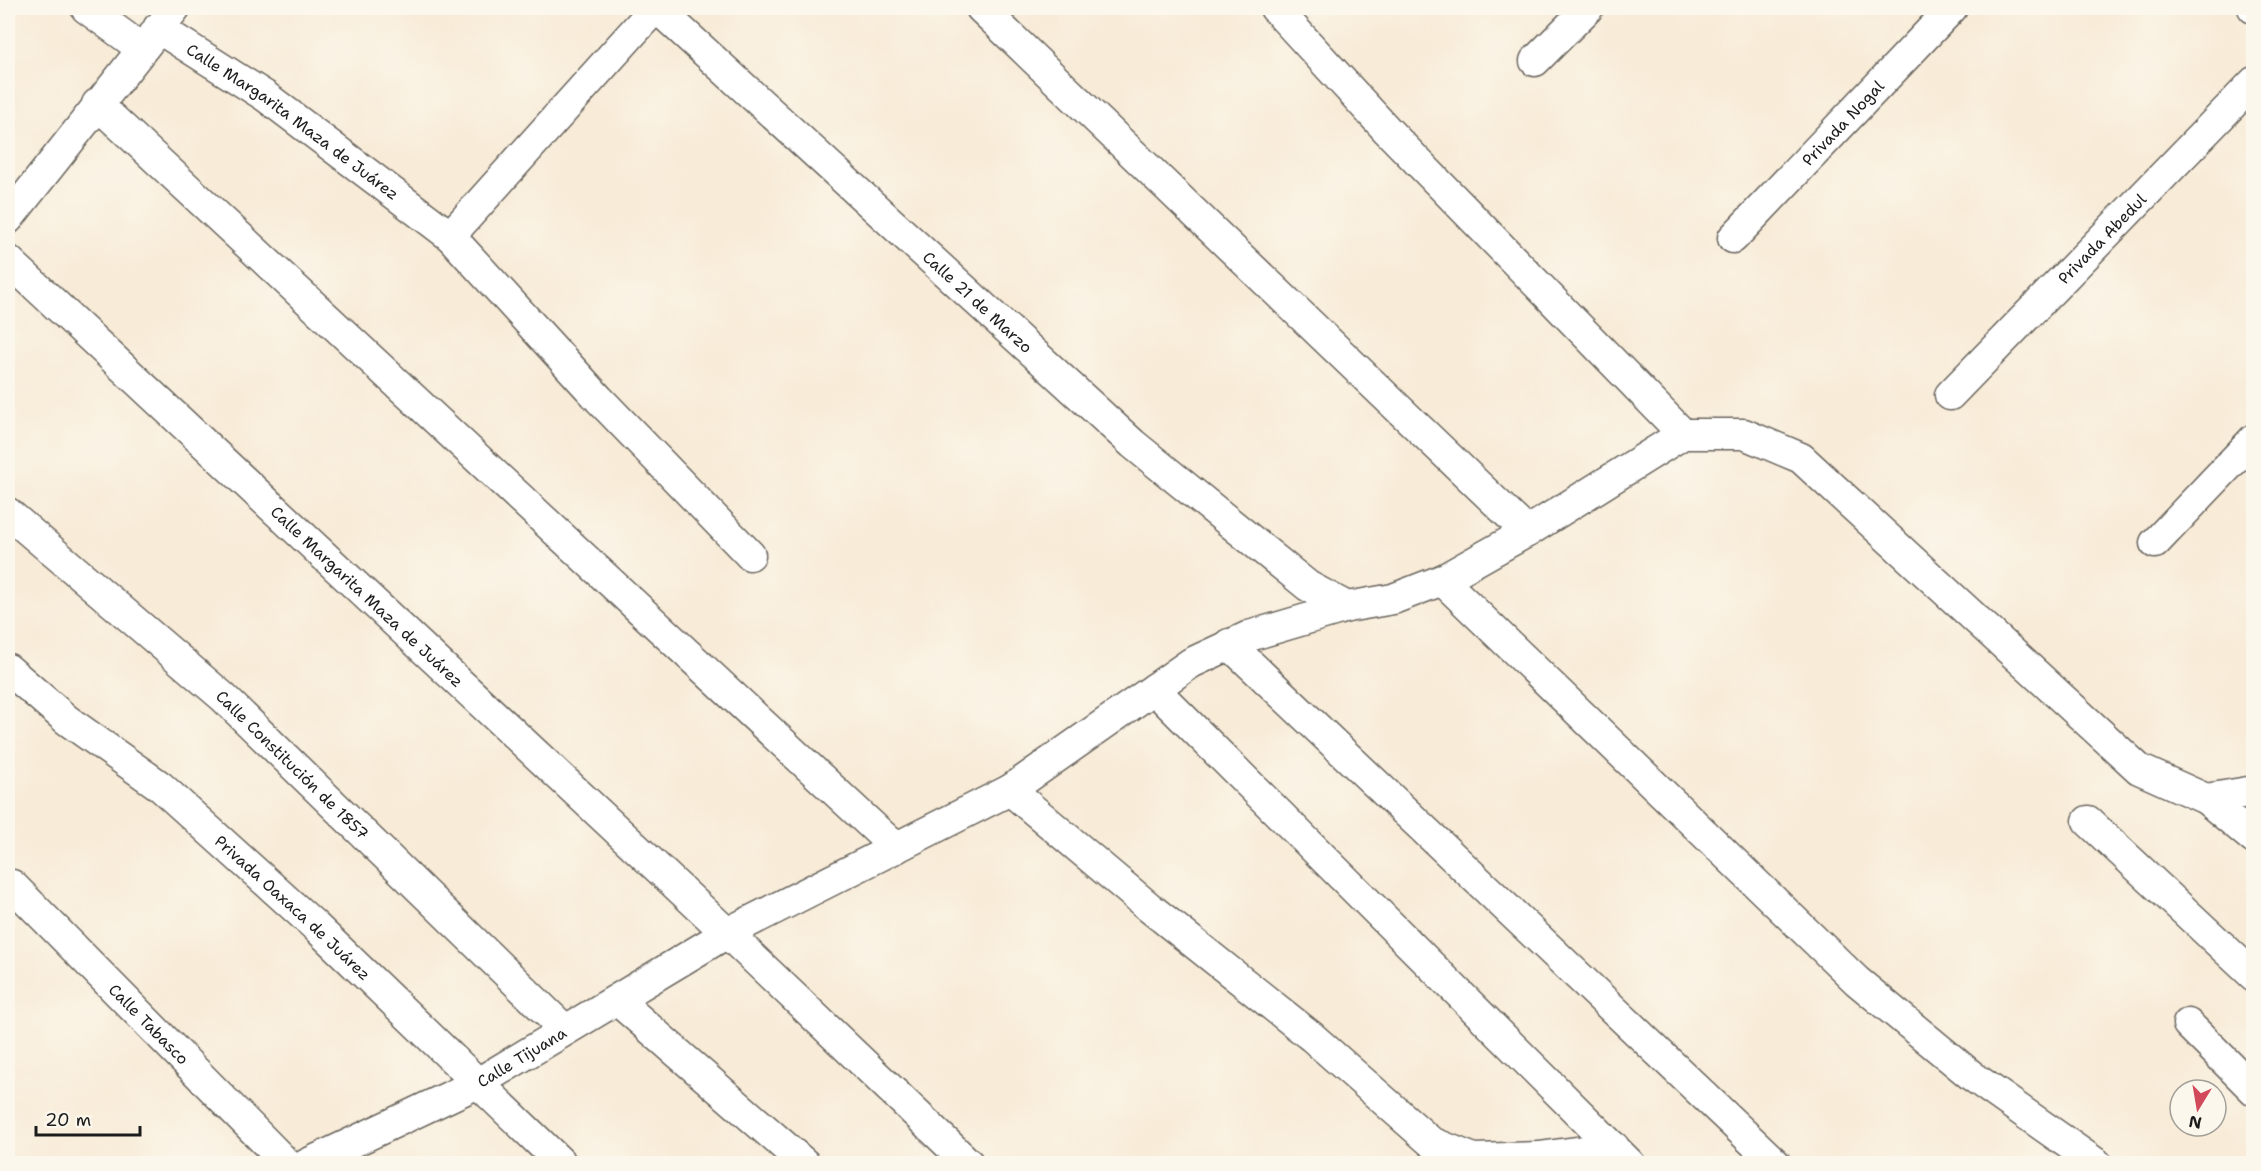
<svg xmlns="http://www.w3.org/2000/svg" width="2261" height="1171" viewBox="0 0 2261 1171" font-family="'Shantell Sans',sans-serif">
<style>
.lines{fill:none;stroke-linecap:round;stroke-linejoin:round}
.minor-casing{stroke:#69645d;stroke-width:33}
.minor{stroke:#fff;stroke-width:30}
.labels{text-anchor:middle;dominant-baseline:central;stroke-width:4.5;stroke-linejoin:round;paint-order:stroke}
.street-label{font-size:16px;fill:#1c1c1c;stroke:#fbf7ec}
</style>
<rect width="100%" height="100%" fill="#fbf7ec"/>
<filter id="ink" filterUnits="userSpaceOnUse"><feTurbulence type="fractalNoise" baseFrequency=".0167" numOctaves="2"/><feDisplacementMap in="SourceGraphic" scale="12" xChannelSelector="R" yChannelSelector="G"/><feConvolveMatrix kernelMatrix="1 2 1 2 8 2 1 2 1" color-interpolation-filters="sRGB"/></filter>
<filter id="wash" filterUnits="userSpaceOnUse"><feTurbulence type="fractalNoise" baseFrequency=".008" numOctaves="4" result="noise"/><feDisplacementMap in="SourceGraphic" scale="24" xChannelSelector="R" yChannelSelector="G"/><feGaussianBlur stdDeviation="1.35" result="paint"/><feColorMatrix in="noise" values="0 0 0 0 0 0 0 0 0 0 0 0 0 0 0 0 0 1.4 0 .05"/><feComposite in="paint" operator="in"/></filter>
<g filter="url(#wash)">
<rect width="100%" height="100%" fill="#f8ebd7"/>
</g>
<g filter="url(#ink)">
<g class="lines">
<g class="minor-casing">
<g id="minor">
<path d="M86,8L141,48"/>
<path id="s1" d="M657,8L1133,444L1308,586L1347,607L1393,599L1442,580L1527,532L1683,434H1744L1801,458L2139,769L2206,799L2254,839"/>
<path d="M981,8L1527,532"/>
<path d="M1275,8L1387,130L1683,434"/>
<path d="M2253,8H2254"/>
<path id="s2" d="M158,28L265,96L450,236L599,399L750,555"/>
<path d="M1535,61L1588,8"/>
<path d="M97,104L896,848"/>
<path d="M8,219L175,8"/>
<path d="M450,236L655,8"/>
<path id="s3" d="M1733,238L1952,8"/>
<path id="s4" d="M8,260L727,933L969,1164"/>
<path id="s5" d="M1950,395L2254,82"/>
<path id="s6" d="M8,513L223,697L565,1030"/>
<path d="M2155,543L2254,439"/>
<path d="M1442,580L1857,981L1972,1076L2097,1164"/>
<path d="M1229,644L1776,1164"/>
<path id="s7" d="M8,669L67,720L160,786L315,926L562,1164"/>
<path d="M1154,689L1630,1164"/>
<path d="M1010,790L1150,908L1312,1037L1431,1142L1474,1159L1539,1157L1614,1147"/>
<path d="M2206,799L2254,791"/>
<path d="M2088,821L2254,976"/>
<path id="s8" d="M12,885L287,1164"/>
<path d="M617,1000L805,1164"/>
<path d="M2188,1024L2254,1090"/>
<path id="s9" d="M307,1164L478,1083L727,933L1010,790L1191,663L1249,636L1347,607"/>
</g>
</g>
<use href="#minor" class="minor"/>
</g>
</g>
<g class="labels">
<g class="street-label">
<text stroke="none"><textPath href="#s2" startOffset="164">Calle Margarita Maza de Juárez</textPath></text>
<text stroke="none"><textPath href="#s3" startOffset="159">Privada Nogal</textPath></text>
<text stroke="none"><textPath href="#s5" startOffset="218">Privada Abedul</textPath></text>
<text stroke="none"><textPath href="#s1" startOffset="435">Calle 21 de Marzo</textPath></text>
<text stroke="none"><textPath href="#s4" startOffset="492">Calle Margarita Maza de Juárez</textPath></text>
<text stroke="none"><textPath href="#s6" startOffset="380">Calle Constitución de 1857</textPath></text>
<text stroke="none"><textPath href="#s7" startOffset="372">Privada Oaxaca de Juárez</textPath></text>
<text stroke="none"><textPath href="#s8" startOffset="195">Calle Tabasco</textPath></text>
<text stroke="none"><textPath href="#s9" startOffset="240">Calle Tijuana</textPath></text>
</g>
</g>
<rect width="2261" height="1171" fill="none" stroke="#fbf7ec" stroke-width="30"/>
<g transform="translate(2198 1108) rotate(191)"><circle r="28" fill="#fbf7ec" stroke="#a29f99" stroke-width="1.5"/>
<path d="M0-4.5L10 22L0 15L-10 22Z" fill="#d1495b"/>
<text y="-9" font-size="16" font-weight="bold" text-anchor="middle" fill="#1c1c1c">N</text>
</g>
<path d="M36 1126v9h104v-9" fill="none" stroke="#1c1c1c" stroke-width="3"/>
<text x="45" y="1126" font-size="18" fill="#1c1c1c" stroke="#fbf7ec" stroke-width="4.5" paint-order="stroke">20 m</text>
</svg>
